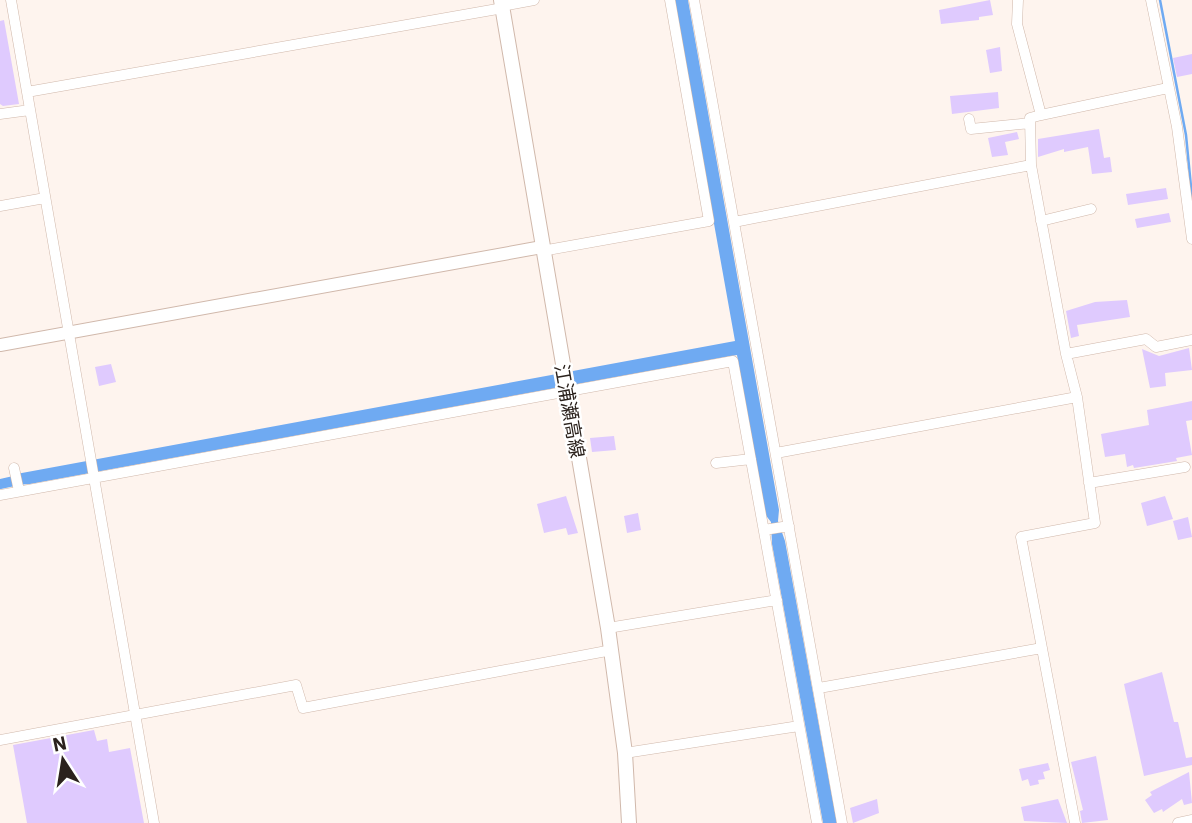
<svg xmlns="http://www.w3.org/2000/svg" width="1192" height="823" viewBox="0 0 1192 823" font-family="'IBM Plex Sans','Noto Sans JP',sans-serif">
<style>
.water{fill:#6faaf2}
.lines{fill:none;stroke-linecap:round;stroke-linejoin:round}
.stream{stroke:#6faaf2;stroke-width:2.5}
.canal{stroke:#6faaf2;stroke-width:10}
.building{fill:#dfcafe}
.minor-casing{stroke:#d0b8ab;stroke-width:11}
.tertiary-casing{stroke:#d0b8ab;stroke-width:14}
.secondary-casing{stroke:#d0b8ab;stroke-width:16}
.minor{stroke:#fff;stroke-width:10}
.tertiary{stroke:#fff;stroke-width:12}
.secondary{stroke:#fff;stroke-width:14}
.labels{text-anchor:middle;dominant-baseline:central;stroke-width:5;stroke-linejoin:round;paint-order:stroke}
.street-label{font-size:19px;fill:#2b221d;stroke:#fff}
</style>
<rect width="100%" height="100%" fill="#fef4ee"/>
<path class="water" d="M674,0H688L779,510L778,521L785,541L837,823H823L772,544L771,522L764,513L737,355L30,484L13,485L11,475L735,341Z"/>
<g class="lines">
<path class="stream" d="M1160,0L1186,135L1192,197"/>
<path class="canal" d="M0,484L23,479"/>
</g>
<path class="building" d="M990,0L993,15L979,17V20L941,24L939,10Z
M4,20L19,104L3,106L0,104V21Z
M1000,47L1002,71L990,73L986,50Z
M1192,54V74L1177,77L1173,58Z
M998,92L999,108L952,114L950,96Z
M1099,129L1104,158L1110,157L1112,172L1092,174L1088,147L1064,152V149L1038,157V139Z
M1017,132L1019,139L1005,142L1008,155L992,157L988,138Z
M1166,188L1168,199L1128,205L1126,194Z
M1169,213L1171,222L1137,228L1135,219Z
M1127,300L1130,317L1077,325L1079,336L1071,338L1066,311L1095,302Z
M1189,348L1192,370L1165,373L1166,386L1150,388L1142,349L1159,356Z
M111,364L116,382L99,386L95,367Z
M1192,401V420L1186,421L1192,455L1176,458L1177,461L1134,468L1133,465L1127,467L1125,454L1105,457L1101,434L1149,425L1147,410Z
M614,436L616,450L592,452L590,438Z
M566,496L578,533L568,535L566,528L544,533L537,504Z
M1165,496L1173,519L1147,526L1141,503Z
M638,513L641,530L627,533L624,516Z
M1188,517L1192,537L1178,540L1173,521Z
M1162,672L1174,722H1178L1186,758L1192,757V765L1144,776L1124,684Z
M94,730L97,741L107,739L109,752L130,748L144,823H27L13,745Z
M1096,756L1108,820L1082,823L1080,811L1083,810L1071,762Z
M1048,763L1050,770L1043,772L1045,779L1038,780L1039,784L1030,786L1028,779L1022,781L1019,769Z
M1189,772L1192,803L1184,805L1182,799L1163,812L1162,809L1154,813L1145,800L1152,795L1150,792Z
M877,799L879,813L853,823L850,808Z
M1058,799L1067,823L1024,821L1021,807Z"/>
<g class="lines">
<g class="minor-casing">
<path id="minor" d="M11,0L154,823
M694,0L842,823
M1018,0L1017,24L1041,115L1168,88
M1151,0L1177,127L1192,239
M502,6L534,0
M27,92L503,8
M0,114L30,110
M969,119L971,129L1030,123
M1031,165L1030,118L1041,115
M0,206L45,198
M1041,221L1091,209
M734,222L1031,165L1066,354L1077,397L1095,523L1021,537L1075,823
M542,251L709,221L670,0
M1066,354L1146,339L1156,347L1192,340
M776,453L1077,397
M716,463L751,459
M14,468L19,491
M1089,483L1185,467
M0,495L733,361L817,823
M764,530L789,526
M608,628L777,600
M819,688L1042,648
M0,740L296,685L303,708L612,650
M625,753L799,726
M1178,823L1192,820"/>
</g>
<g class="tertiary-casing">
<path id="tertiary" d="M0,345L542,247"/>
</g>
<g class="secondary-casing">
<path id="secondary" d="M501,0L608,628L625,753L629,823"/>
</g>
<use href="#minor" class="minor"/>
<use href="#tertiary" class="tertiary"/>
<use href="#secondary" class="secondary"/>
</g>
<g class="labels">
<g class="street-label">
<text transform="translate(570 411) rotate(80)">江浦瀬高線</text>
</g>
</g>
<g transform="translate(63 760) rotate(348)" stroke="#ffffff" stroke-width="5" paint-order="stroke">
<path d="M0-5L12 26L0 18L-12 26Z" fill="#2b221d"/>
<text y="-10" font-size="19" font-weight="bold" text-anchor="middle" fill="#2b221d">N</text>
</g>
</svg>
